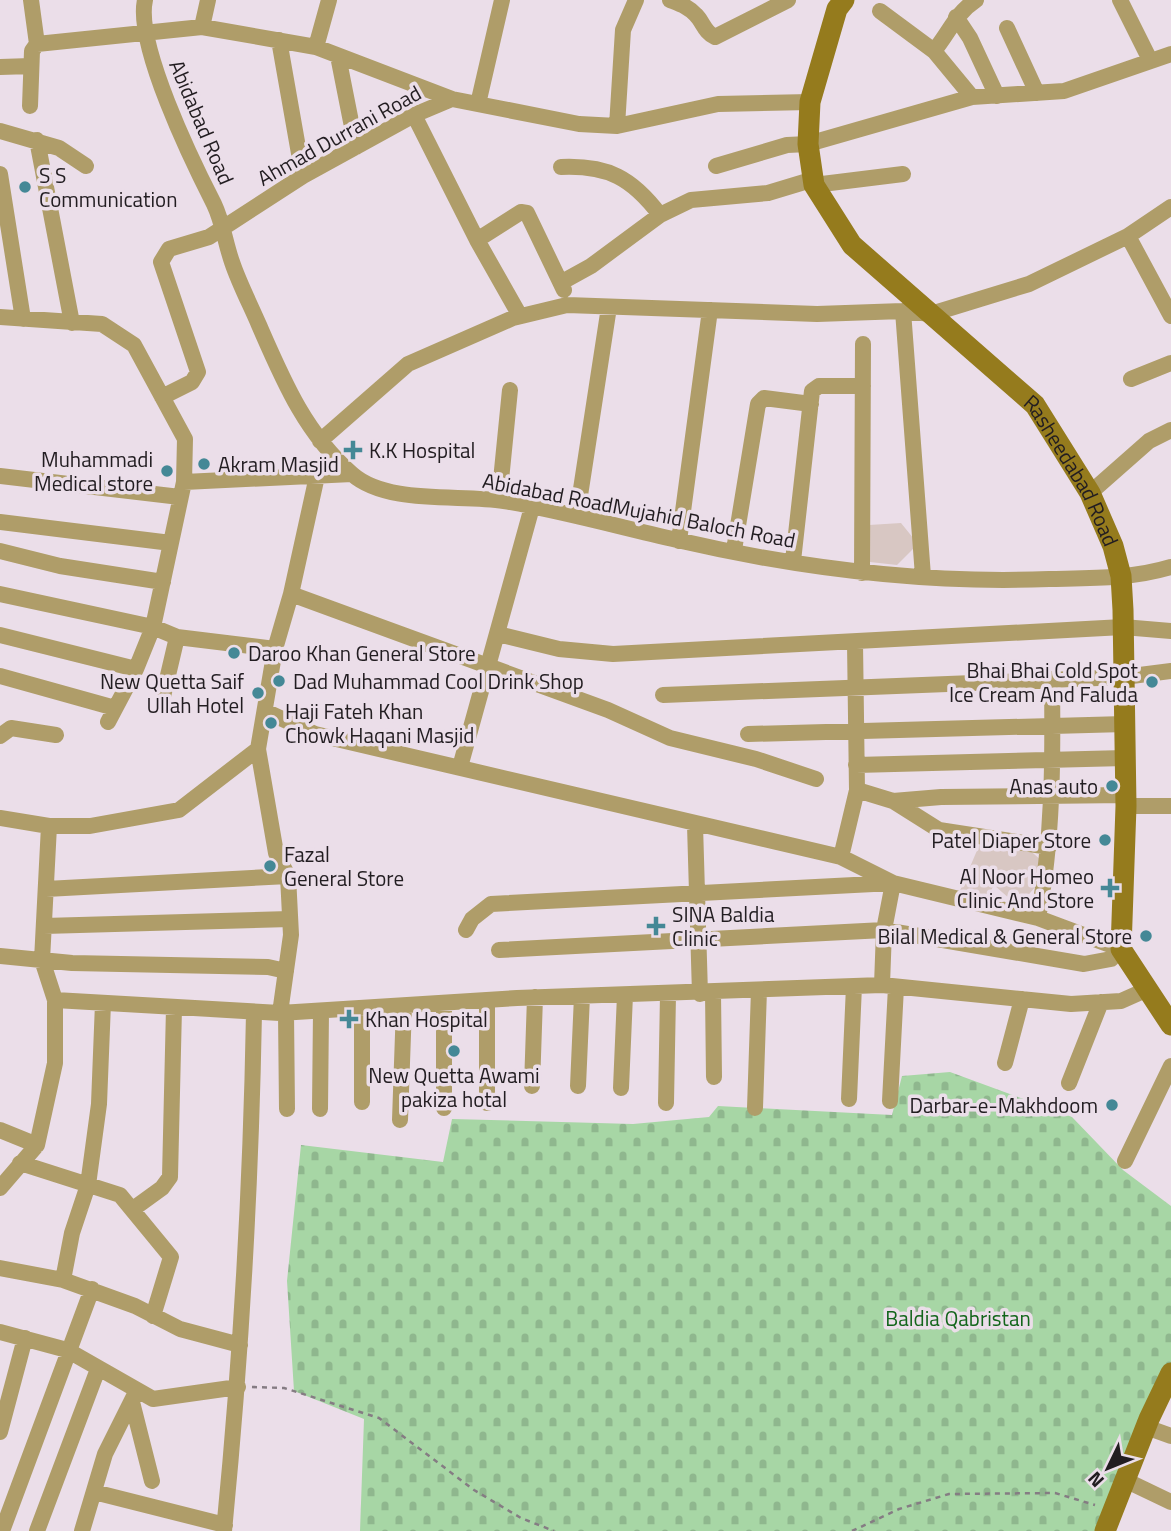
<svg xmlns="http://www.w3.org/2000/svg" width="1171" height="1531" viewBox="0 0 1171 1531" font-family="'Titillium Web',sans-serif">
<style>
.cemetery{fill:url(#cemetery-stones)}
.building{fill:#d8c7c3}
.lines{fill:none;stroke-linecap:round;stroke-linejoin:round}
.path{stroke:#857c83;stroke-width:2.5;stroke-dasharray:5 5;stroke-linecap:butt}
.street{stroke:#af9d69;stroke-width:16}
.secondary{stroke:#957b1d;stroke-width:21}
.poi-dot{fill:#448896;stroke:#ebdee9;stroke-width:2.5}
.labels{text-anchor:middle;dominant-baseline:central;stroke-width:7;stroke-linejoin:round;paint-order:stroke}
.street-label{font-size:21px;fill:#221d21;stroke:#ebdee9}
.poi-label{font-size:21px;fill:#221d21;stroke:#ebdee9;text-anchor:start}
.park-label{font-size:21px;fill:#12651a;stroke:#ebdee9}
</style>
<defs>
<pattern id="cemetery-stones" width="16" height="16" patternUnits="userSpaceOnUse" patternTransform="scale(1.75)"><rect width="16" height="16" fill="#a7d6a5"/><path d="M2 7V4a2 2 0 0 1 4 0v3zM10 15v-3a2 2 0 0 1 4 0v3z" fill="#8fb78e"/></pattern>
</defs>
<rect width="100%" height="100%" fill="#ebdee9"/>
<path class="cemetery" d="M950,1072L1072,1117L1123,1170L1171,1206V1384L1105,1531H360L364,1419L294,1391L287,1281L301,1145L443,1162L452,1119L633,1124L709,1117L718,1106L892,1115L902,1076Z"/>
<path class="building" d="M901,523L918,544L897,565L870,562L869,525Z
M981,841L1026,847L1042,861V879L1024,900H1011L994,885L986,900L959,893Z"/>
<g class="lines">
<path class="path" d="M252,1387L284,1388L379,1418L474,1490L521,1518L554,1531
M852,1531L899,1509L949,1494L1055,1493L1095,1505"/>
<path class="street" d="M145,0C135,44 192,161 214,204C223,223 225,242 232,262C239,283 250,304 259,325C283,380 305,433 352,474C387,505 460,494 504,501C563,511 619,527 677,540C798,568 924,584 1049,579C1090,578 1132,579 1171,567
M670,0C680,4 689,7 696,15C703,22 705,33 715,37L788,0
M1120,0L1150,60
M880,11L934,51L972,97
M956,17L970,38L997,96
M202,27L208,0
M1007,28L1037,93
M279,40L303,176
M37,44L202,27L316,47L452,99
M316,47L329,0
M934,51C949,33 956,13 976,0
M338,56L356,147
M0,67L31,66
M478,104L502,0
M30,106L32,51L37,44L31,0
M414,115L477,240L520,316
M617,126L623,30L636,0
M0,131L59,148L86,166
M37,140L72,323
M716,166L787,145L808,144L972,97L1064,91L1171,54
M561,167C608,165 632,178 660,215
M0,174L23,319
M814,185L903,174
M1128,236L1171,316
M477,240L521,212L527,213L564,290
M562,282L591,266L660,215L691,200L768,193L811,180
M903,311L923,576
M0,317L102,324L134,345L185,439L184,482L352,474
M1131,379L1171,363
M162,397L192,382L198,372L161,262L169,249L209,237L303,176L414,115L452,99L579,124L617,126L718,104L810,102
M320,441L408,364L513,318L567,305L817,314L903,311L931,314L1029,284L1128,236L1171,207
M0,476L180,497
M1090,493L1149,441L1171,430
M499,500L510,390
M577,515L609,307
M0,522L171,543
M679,541L710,310
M734,550L758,404L764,398L811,404
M0,551L60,566L163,582
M793,561L812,391L819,386H863
M862,573L863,344
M0,594L153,627L177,637L275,649
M291,594L608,710L670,738L756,759L816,779
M498,634L559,649L613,654L1123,627L1171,631
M0,635L136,669
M0,676L115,708
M663,695L1124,677L1171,671
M161,705L177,637
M265,711L315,734L841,857L893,883L1038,918L1121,949L1111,959L1084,964L884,930L499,950
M108,722L136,669L153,627L184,482
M748,734L1125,724
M0,736L11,728L56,735
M856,765L1125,758
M460,767L532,507
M857,790L893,801L939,830L1049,847
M893,801L941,797L1126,795
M1126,806H1171
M0,818L49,826H90L179,810L258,749
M695,825L700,994
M841,857L857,790L855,643
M46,889L288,876
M1038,918C1053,839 1053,760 1052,679
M44,926L290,919
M466,930L472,919L491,904L893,883L884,930L882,985
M0,956L72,963L268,967L286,971
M713,993L714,1077
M55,1000L280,1013L517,998L882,985L1071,1004L1121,1001L1148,989
M444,1003V1108
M280,1013L291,935L288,876L276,853L258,749L275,649L291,594L317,476
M286,1013L287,1109
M1005,1063L1022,999
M1069,1083L1101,1002
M532,1086L535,997
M578,1086L582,996
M621,1088L625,995
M849,1099L854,986
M890,1101L896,987
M362,1102V1008
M487,1103V1000
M666,1103L668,995
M755,1108L759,990
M320,1109L321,1011
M400,1120L404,1006
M0,1130L37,1145
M1125,1161L1171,1066
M20,1163L120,1195L171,1257L153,1316
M0,1188L37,1145L55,1063V1000L42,960L49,826
M133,1209L162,1188L170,1177L174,1008
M0,1268L63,1280L135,1306L180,1329L240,1345
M63,1280L72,1233L88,1185L99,1104L103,1003
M0,1332L67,1350L153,1399L238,1387
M132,1402L152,1481
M1146,1427L1171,1436
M0,1432L25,1338
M1127,1481L1171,1502
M94,1492L225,1525
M2,1531L92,1289
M37,1531L98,1369
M82,1531L105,1454L136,1392
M224,1531C241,1358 251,1186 254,1012"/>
<g class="secondary">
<path id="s1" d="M844,0L837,9L810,102L808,144L814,185L852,245L1035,405L1090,493L1113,546L1121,576L1123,610L1126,806L1121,949L1171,1025"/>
<path d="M1105,1531L1149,1419L1171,1373"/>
</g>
</g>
<g class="poi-dot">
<circle cx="25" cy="187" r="7"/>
<path d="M349.5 439.5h7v7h7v7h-7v7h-7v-7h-7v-7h7z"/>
<circle cx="204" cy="464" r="7"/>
<circle cx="167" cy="471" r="7"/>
<circle cx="234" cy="653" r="7"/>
<circle cx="279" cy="681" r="7"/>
<circle cx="1152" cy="682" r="7"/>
<circle cx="258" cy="693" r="7"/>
<circle cx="271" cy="723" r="7"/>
<circle cx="1112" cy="786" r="7"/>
<circle cx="1105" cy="840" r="7"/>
<circle cx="270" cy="866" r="7"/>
<path d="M1106.5 877.5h7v7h7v7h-7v7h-7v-7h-7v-7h7z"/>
<path d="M652.5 915.5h7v7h7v7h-7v7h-7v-7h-7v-7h7z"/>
<circle cx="1146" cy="936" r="7"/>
<path d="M345.5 1008.5h7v7h7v7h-7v7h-7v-7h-7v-7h7z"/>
<circle cx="454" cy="1051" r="7"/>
<circle cx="1112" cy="1105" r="7"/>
</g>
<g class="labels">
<g class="street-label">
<text transform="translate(202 122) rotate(67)">Abidabad Road</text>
<text transform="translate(339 135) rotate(-29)">Ahmad Durrani Road</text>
<text stroke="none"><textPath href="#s1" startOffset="581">Rasheedabad Road</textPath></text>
<text transform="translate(639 510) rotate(11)">Abidabad RoadMujahid Baloch Road</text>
</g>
<g class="poi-label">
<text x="39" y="175">S S<tspan x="39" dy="24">Communication</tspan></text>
<text x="369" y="450">K.K Hospital</text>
<text x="153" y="459" text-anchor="end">Muhammadi<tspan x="153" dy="24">Medical store</tspan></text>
<text x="218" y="464">Akram Masjid</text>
<text x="248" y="653">Daroo Khan General Store</text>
<text x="1138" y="670" text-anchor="end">Bhai Bhai Cold Spot<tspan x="1138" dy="24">Ice Cream And Faluda</tspan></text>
<text x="244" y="681" text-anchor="end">New Quetta Saif<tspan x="244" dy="24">Ullah Hotel</tspan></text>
<text x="293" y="681">Dad Muhammad Cool Drink Shop</text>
<text x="285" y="711">Haji Fateh Khan<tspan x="285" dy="24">Chowk Haqani Masjid</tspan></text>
<text x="1098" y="786" text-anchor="end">Anas auto</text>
<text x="1091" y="840" text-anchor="end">Patel Diaper Store</text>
<text x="284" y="854">Fazal<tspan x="284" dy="24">General Store</tspan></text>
<text x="1094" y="876" text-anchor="end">Al Noor Homeo<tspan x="1094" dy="24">Clinic And Store</tspan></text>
<text x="672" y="914">SINA Baldia<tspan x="672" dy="24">Clinic</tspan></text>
<text x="1132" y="936" text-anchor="end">Bilal Medical &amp; General Store</text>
<text x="365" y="1019">Khan Hospital</text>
<text x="454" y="1075" text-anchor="middle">New Quetta Awami<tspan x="454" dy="24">pakiza hotal</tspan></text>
<text x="1098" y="1105" text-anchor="end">Darbar-e-Makhdoom</text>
</g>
<g class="park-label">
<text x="958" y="1318">Baldia Qabristan</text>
</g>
</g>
<g transform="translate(1108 1468) rotate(227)" stroke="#ebdee9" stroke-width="5" paint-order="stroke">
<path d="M0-5L12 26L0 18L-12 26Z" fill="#221d21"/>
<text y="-10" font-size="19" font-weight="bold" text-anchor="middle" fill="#221d21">N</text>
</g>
</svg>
